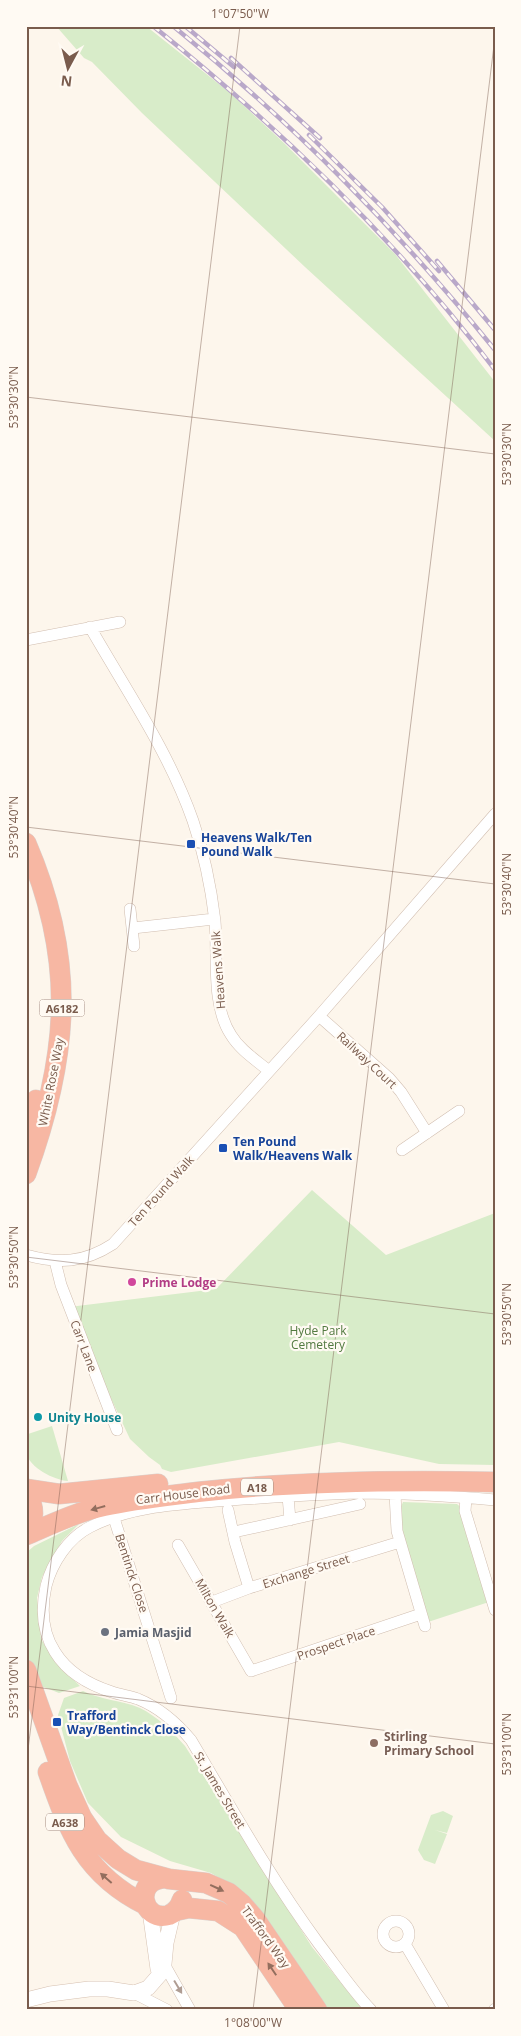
<svg xmlns="http://www.w3.org/2000/svg" width="521" height="2036" viewBox="0 0 521 2036" font-family="'Open Sans',sans-serif">
<style>
.green{fill:#d8ecc9}
.lines{fill:none;stroke-linecap:round;stroke-linejoin:round}
.street-casing{stroke:#d1beb0;stroke-width:12}
.secondary-casing{stroke:#d6c0b0;stroke-width:16}
.highway-casing{stroke:#dad1cd;stroke-width:21}
.street{stroke:#fff;stroke-width:11}
.secondary{stroke:#fff;stroke-width:15}
.highway{stroke:#f7b7a3;stroke-width:20}
.rail-casing{stroke:#b9a8c9;stroke-width:4.5}
.rail{stroke:#fffaf3;stroke-width:2.5;stroke-dasharray:8;stroke-linecap:butt}
.oneway{fill:#936e5e}
.oneway2{fill:#af9d94}
.ticks{fill:none;stroke:#7a5c4d;stroke-width:1;stroke-opacity:0.45}
.transit-dot{fill:#1a4fb4;stroke:#fffaf3;stroke-width:2}
.hotel-dot{fill:#d1479c;stroke:#fffaf3;stroke-width:2}
.culture-dot{fill:#0f9aa8;stroke:#fffaf3;stroke-width:2}
.worship-dot{fill:#6b7280;stroke:#fffaf3;stroke-width:2}
.education-dot{fill:#8d6e63;stroke:#fffaf3;stroke-width:2}
.labels{text-anchor:middle;dominant-baseline:central;stroke-width:4.5;stroke-linejoin:round;paint-order:stroke}
.shield{fill:#fffaf3;stroke:#a28b7f;stroke-width:1}
.shield-label{font-size:11px;font-weight:bold;fill:#7a5c4d}
.transit-label{font-size:12px;font-weight:bold;fill:#164399;stroke:#fffaf3;text-anchor:start}
.street-label{font-size:12px;fill:#7a5c4d;stroke:#fffaf3}
.hotel-label{font-size:12px;font-weight:bold;fill:#b23c85;stroke:#fffaf3;text-anchor:start}
.park-label{font-size:12px;fill:#537a41;stroke:#fffaf3}
.culture-label{font-size:12px;font-weight:bold;fill:#0d838f;stroke:#fffaf3;text-anchor:start}
.worship-label{font-size:12px;font-weight:bold;fill:#5b616d;stroke:#fffaf3;text-anchor:start}
.education-label{font-size:12px;font-weight:bold;fill:#785e54;stroke:#fffaf3;text-anchor:start}
.neatline{fill:none;stroke:#7a5c4d;stroke-width:2}
.ticks-label{font-size:12px;text-anchor:middle;fill:#7a5c4d}
</style>
<rect width="100%" height="100%" fill="#fdf6ec"/>
<path class="green" d="M56,26H146L229,92L284,143L395,254L495,382V441L305,267L142,113L92,62L84,58Z
M312,1190L386,1255L495,1213V1465L439,1464L339,1442L171,1472L162,1469L160,1465L149,1457L130,1439L77,1326L69,1307L216,1289Z
M52,1426L68,1481C54,1480 30,1468 26,1453C25,1446 26,1436 26,1429L28,1434Z
M403,1502L457,1504L465,1511L492,1601L425,1623L395,1521Z
M79,1524L62,1541L42,1577L37,1598L41,1639L56,1663L80,1686L59,1693L44,1687H39L26,1651V1553L34,1546Z
M83,1691C101,1700 121,1700 140,1708C158,1717 172,1731 185,1746L312,1947L363,2010H329L246,1894L211,1873L170,1861L121,1837L88,1803L70,1761L58,1715L64,1698Z
M443,1811L453,1816L447,1833L435,1830L447,1834L435,1864L424,1860L418,1850L431,1815Z"/>
<g class="lines">
<g class="street-casing">
<path id="street" d="M90,627C126,690 169,752 193,821C204,853 211,887 215,921C218,956 211,1005 231,1035C240,1050 256,1060 269,1071
M26,640L120,622
M130,909L134,946
M133,928L214,919
M319,1016L389,1078L401,1092L427,1133
M402,1150L459,1111
M26,1255C59,1264 84,1263 113,1244L319,1016L495,814
M55,1261L61,1285L117,1430
M395,1494L397,1531L425,1626
M288,1496L290,1520
M466,1498L465,1511L495,1610
M228,1510L235,1542L249,1588
M114,1518L171,1698
M234,1532L360,1504
M178,1545L251,1671L421,1614
M212,1602L249,1588L400,1542
M383 1934a13 13 0 1 1 26 0a13 13 0 1 1-26 0Z
M405,1944L444,2010
M164,1964L190,2010
M134,1993L167,2010
M371,2010C352,1990 336,1966 319,1944C271,1879 232,1809 191,1740C176,1722 160,1708 138,1699C130,1696 121,1695 112,1692C90,1685 68,1673 55,1652C42,1632 41,1609 46,1586C52,1563 68,1538 90,1527C132,1505 184,1504 230,1500C273,1497 316,1494 359,1493C404,1493 450,1496 495,1500
M494,2010L495,2009"/>
</g>
<g class="secondary-casing">
<path id="secondary" d="M150,1911L158,1969
M26,2000L50,1994L89,1989H108L134,1993L148,1988L162,1972L164,1964L166,1943L173,1913"/>
</g>
<g class="highway-casing">
<path id="highway" d="M26,843C77,961 69,1056 26,1174
M26,1131L36,1100
M26,1489L59,1494L158,1484
M26,1491C34,1505 36,1519 26,1532
M26,1535C52,1524 77,1512 104,1506C135,1499 167,1496 198,1492C296,1481 396,1480 495,1482
M26,1670L67,1785L82,1818L97,1840L118,1859L136,1870L169,1879L206,1883L229,1893L242,1904L255,1919L317,2010
M48,1772C69,1832 85,1875 146,1905
M165,1878C132,1880 142,1923 169,1915C176,1912 180,1907 182,1900
M175,1911L189,1908L218,1911L243,1927L299,2010"/>
</g>
<use href="#street" class="street"/>
<use href="#secondary" class="secondary"/>
<use href="#highway" class="highway"/>
<g class="rail-casing">
<path id="rail" d="M153,26C280,128 397,240 495,370
M173,26C295,125 396,228 495,350
M185,26L234,67
M231,58L320,138
M309,135L382,207L439,271
M437,261L495,330"/>
</g>
<use href="#rail" class="rail"/>
</g>
<defs><path id="oneway-solid" d="M-6-.8H1V-3.2L6.5 0L1 3.2V.8H-6Z" transform="scale(1.25)"/></defs>
<g class="oneway">
<use href="#oneway-solid" transform="translate(98 1508) rotate(164)"/>
<use href="#oneway-solid" transform="translate(106 1878) rotate(-139)"/>
<use href="#oneway-solid" transform="translate(217 1888) rotate(25)"/>
<use href="#oneway-solid" transform="translate(272 1969) rotate(-124)"/>
</g>
<use class="oneway2" href="#oneway-solid" transform="translate(178 1987) rotate(59)"/>
<path class="ticks" d="M26,397L495,454M26,827L495,884M26,1257L495,1314M26,1686L495,1744M26,1766L240,26M253,2010L495,37"/>
<g class="transit-dot">
<rect x="186" y="839" width="10" height="10" rx="2.5"/>
<rect x="218" y="1143" width="10" height="10" rx="2.5"/>
<rect x="52" y="1717" width="10" height="10" rx="2.5"/>
</g>
<circle class="hotel-dot" cx="132" cy="1282" r="5"/>
<circle class="culture-dot" cx="38" cy="1417" r="5"/>
<circle class="worship-dot" cx="105" cy="1632" r="5"/>
<circle class="education-dot" cx="374" cy="1743" r="5"/>
<g class="labels">
<g class="shield">
<rect x="39.5" y="999.5" width="45" height="17" rx="4"/>
<rect x="241" y="1478.5" width="32" height="17" rx="4"/>
<rect x="46" y="1813.5" width="38" height="17" rx="4"/>
</g>
<g class="shield-label">
<text x="62" y="1008">A6182</text>
<text x="257" y="1487">A18</text>
<text x="65" y="1822">A638</text>
</g>
<g class="transit-label">
<text x="201" y="837">Heavens Walk/Ten<tspan x="201" dy="14">Pound Walk</tspan></text>
<text x="233" y="1141">Ten Pound<tspan x="233" dy="14">Walk/Heavens Walk</tspan></text>
<text x="67" y="1715">Trafford<tspan x="67" dy="14">Way/Bentinck Close</tspan></text>
</g>
<g class="street-label">
<text transform="translate(218 970) rotate(-94)">Heavens Walk</text>
<text transform="translate(367 1060) rotate(43)">Railway Court</text>
<text transform="translate(51 1082) rotate(-79)">White Rose Way</text>
<text transform="translate(161 1191) rotate(-48)">Ten Pound Walk</text>
<text transform="translate(84 1346) rotate(69)">Carr Lane</text>
<text transform="translate(183 1494) rotate(-7)">Carr House Road</text>
<text transform="translate(306 1571) rotate(-17)">Exchange Street</text>
<text transform="translate(132 1573) rotate(72)">Bentinck Close</text>
<text transform="translate(215 1608) rotate(60)">Milton Walk</text>
<text transform="translate(336 1643) rotate(-19)">Prospect Place</text>
<text transform="translate(220 1790) rotate(59)">St. James Street</text>
<text transform="translate(266 1937) rotate(54)">Trafford Way</text>
</g>
<g class="hotel-label">
<text x="142" y="1282">Prime Lodge</text>
</g>
<g class="park-label">
<text x="318" y="1330">Hyde Park<tspan x="318" dy="14">Cemetery</tspan></text>
</g>
<g class="culture-label">
<text x="48" y="1417">Unity House</text>
</g>
<g class="worship-label">
<text x="115" y="1632">Jamia Masjid</text>
</g>
<g class="education-label">
<text x="384" y="1736">Stirling<tspan x="384" dy="14">Primary School</tspan></text>
</g>
</g>
<rect width="521" height="2036" fill="none" stroke="#fffaf3" stroke-width="55"/>
<g transform="translate(68 68) rotate(187)" stroke="#fffaf3" stroke-width="4" paint-order="stroke">
<path d="M0-4L9 19L0 12L-9 19Z" fill="#7a5c4d"/>
<text y="-8" font-size="14" font-weight="bold" text-anchor="middle" fill="#7a5c4d">N</text>
</g>
<rect x="28" y="28" width="466" height="1980" class="neatline"/>
<g class="ticks-label">
<text x="240" y="18">1°07'50"W</text>
<text transform="translate(14 397) rotate(-90)" y="4">53°30'30"N</text>
<text transform="translate(507 454) rotate(-90)" y="4">53°30'30"N</text>
<text transform="translate(14 827) rotate(-90)" y="4">53°30'40"N</text>
<text transform="translate(507 884) rotate(-90)" y="4">53°30'40"N</text>
<text transform="translate(14 1257) rotate(-90)" y="4">53°30'50"N</text>
<text transform="translate(507 1314) rotate(-90)" y="4">53°30'50"N</text>
<text transform="translate(14 1687) rotate(-90)" y="4">53°31'00"N</text>
<text transform="translate(507 1744) rotate(-90)" y="4">53°31'00"N</text>
<text x="253" y="2027">1°08'00"W</text>
</g>
</svg>
